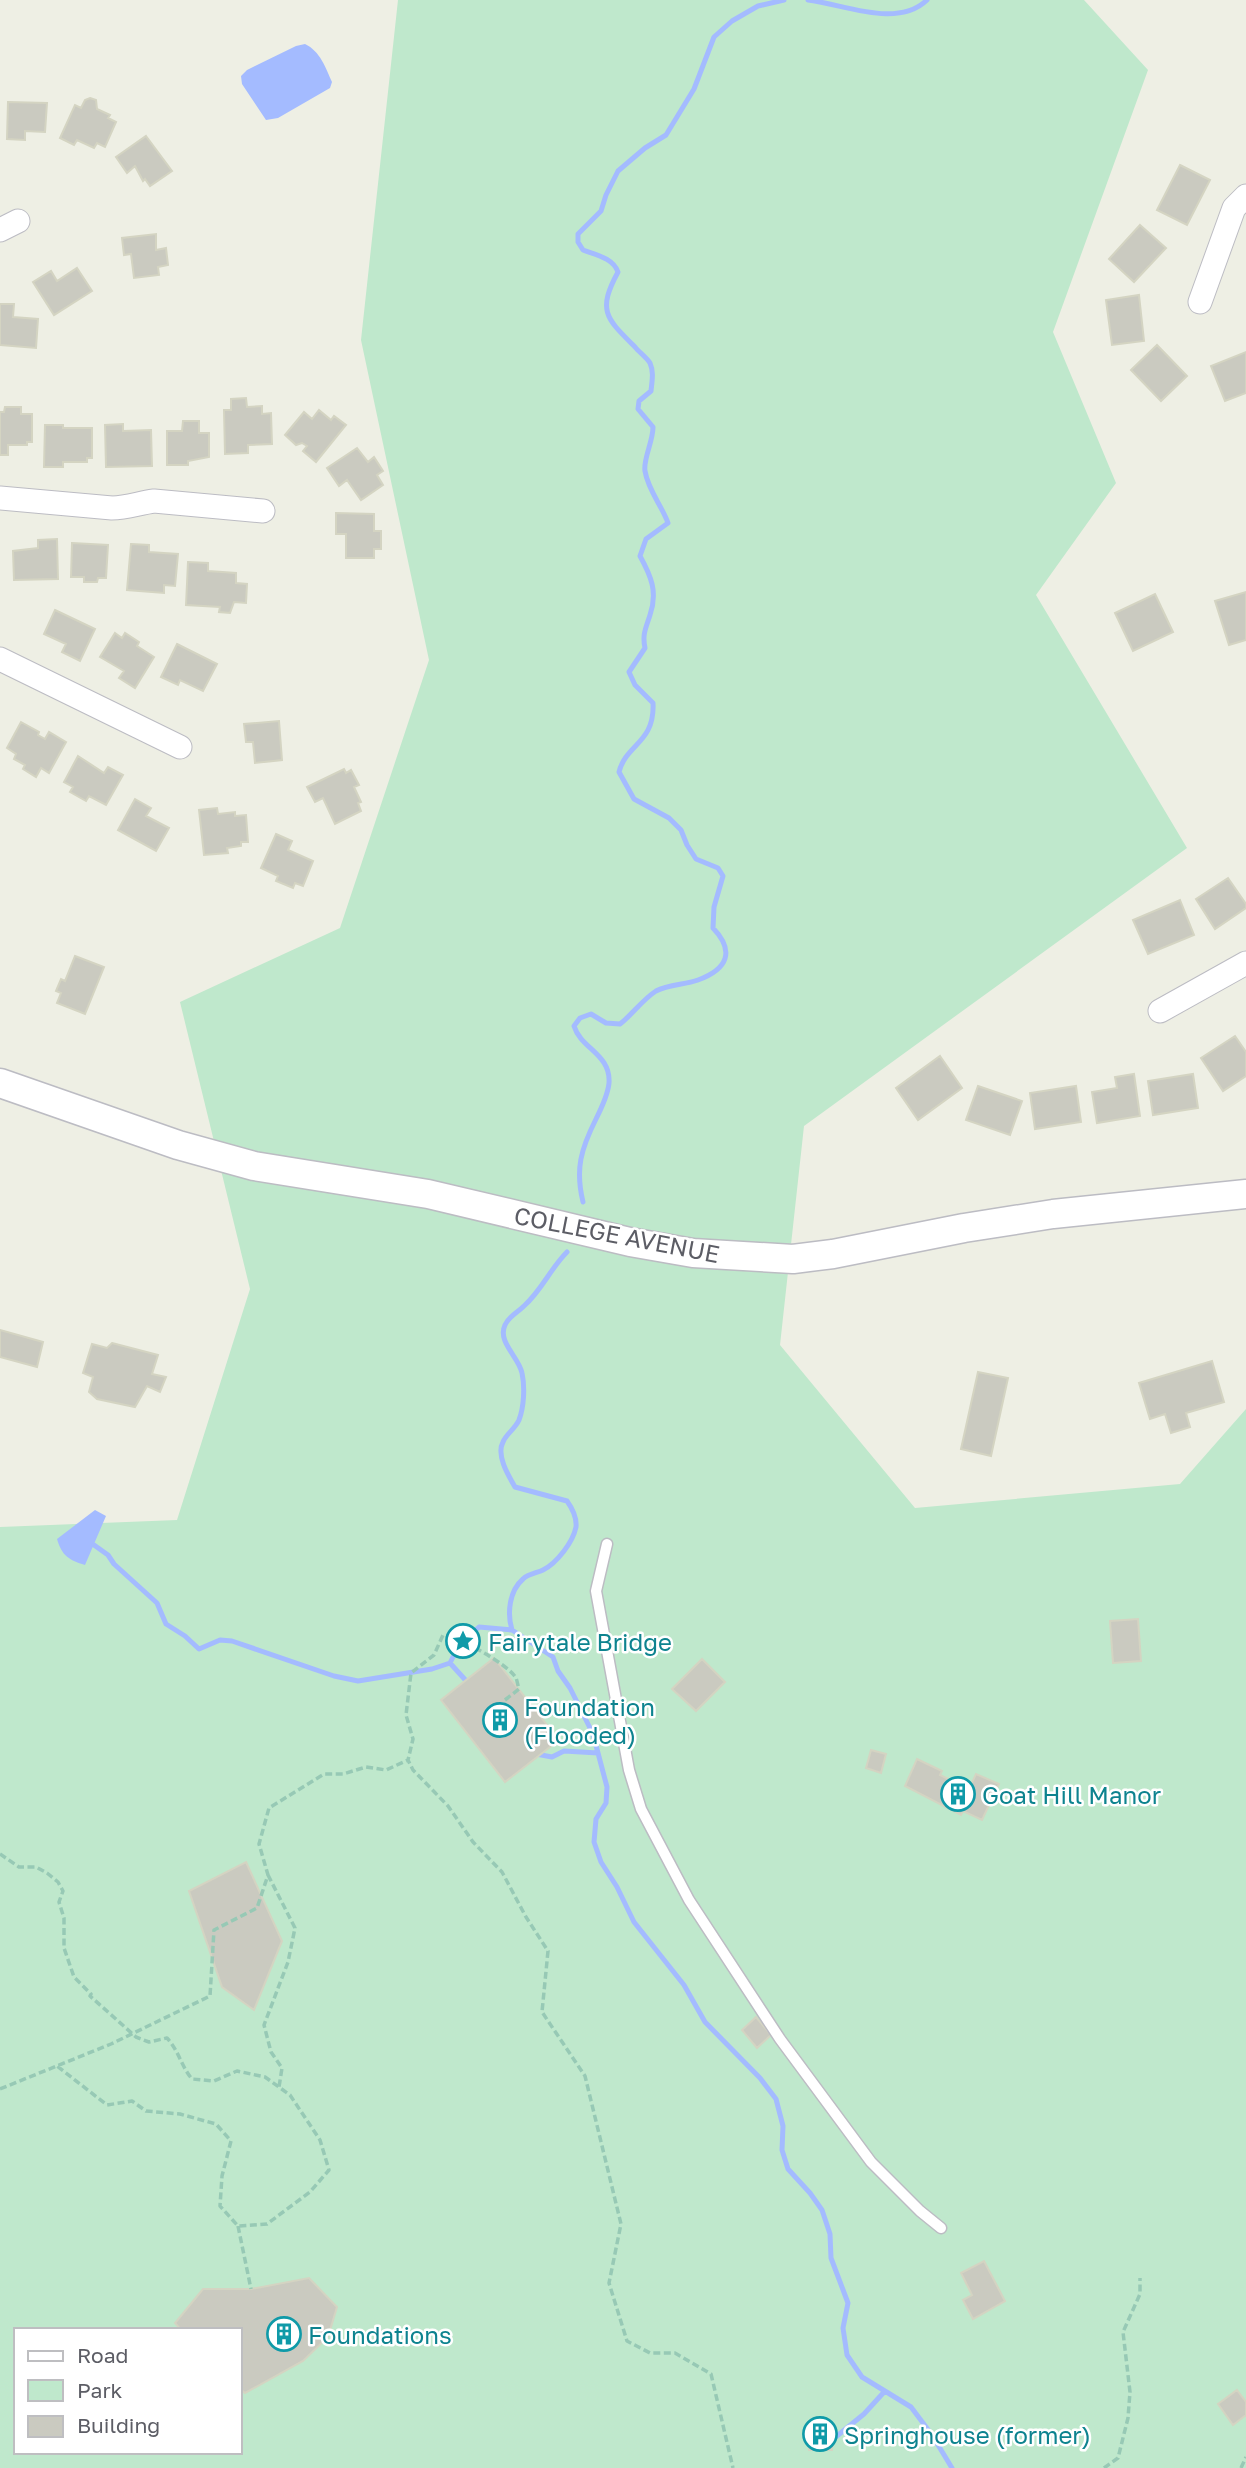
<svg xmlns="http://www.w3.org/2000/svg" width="1246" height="2468" viewBox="0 0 1246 2468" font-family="'Golos Text',sans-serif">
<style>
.green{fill:#bfe8cc;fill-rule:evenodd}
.water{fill:#a4bbff}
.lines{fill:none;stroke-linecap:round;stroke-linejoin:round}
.stream{stroke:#a4bbff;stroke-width:5}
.building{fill:#cacac0;stroke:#d4d4c2;stroke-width:2}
.service-casing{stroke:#bcbcc3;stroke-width:13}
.minor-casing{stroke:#bcbcc3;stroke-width:25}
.tertiary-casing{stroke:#bcbcc3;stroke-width:31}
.path{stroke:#97c9b5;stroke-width:3.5;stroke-dasharray:7 3.5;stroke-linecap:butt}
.service{stroke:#fff;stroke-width:10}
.minor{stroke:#fff;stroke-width:23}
.tertiary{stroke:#fff;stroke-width:28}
.labels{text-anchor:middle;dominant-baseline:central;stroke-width:5;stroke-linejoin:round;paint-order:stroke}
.street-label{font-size:24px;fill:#5c5d65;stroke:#fff}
.culture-label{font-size:24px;fill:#0d838f;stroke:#fff;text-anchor:start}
</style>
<rect width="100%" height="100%" fill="#eeefe4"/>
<path class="green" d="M398,0H1084L1148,70L1053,332L1116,483L1036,595L1187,848L804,1126L780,1345L915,1508L1180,1484L1246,1409V2468H0V1527L177,1520L250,1289L180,1002L340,928L429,660L361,340ZM16,2330H240V2452H16Z"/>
<path class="water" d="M305,44C320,51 326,68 332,82L330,88L278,118L266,120L242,84L241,76L247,70L296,46Z
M95,1510L106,1516L85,1565C69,1560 62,1556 57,1539Z"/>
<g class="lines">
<path class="stream" d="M808,0C843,4 897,29 927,0
M583,1202C575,1169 581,1149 596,1119C601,1109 608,1095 609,1083C611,1054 581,1049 574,1026L580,1018L591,1014L606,1023L620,1024C633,1014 642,1000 656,991C669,984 685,985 698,980C728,969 735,951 713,928L714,907L723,876L718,868L696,859L687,845L681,830L669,818L634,799L619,772C626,744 655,743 653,703L635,685L629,672L645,648C642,634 646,628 650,615C658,592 651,576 640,556L646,539L668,523C662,506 648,490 645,471C643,459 653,442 653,427L638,409L639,401L651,391C652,381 654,372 650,363C647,358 639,352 635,347C606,318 597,311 618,272C613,258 596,255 583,250L578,242V234L601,211L606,195L618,171L645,148L666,135L694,89L714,37L732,21L758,6L784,0
M567,1252C550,1269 542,1290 524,1306C517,1313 509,1316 505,1325C497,1342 519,1357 522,1373C525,1387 524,1407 519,1420C515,1429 506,1434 503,1442C496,1455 508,1475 515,1487L567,1501C572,1508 577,1517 576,1527C573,1542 557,1563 543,1570C537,1573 528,1574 523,1579C509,1591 507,1614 512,1630L553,1657L558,1671L570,1688L593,1734L607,1787L606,1803L596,1819L594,1842L601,1862L617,1887L634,1922L684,1985L705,2022L760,2078L776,2099L783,2126L782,2150L788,2169L810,2193L822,2210L830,2234L831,2258L848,2303L843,2328L847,2355L862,2377L911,2407L932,2435L952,2468
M94,1545L108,1555L114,1564L157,1603L166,1624L185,1636L199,1649L220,1640L232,1641L334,1676L358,1681L432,1669L450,1663L459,1645L479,1627L512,1630
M450,1663L469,1684
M536,1754L552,1757L564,1751L598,1753
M825,2437L832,2440L864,2414L885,2391"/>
</g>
<path class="building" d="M90,98L96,100L97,109L110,115L108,118L116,122L105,147L97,143L94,148L77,140L74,145L60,138L75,105L81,108L85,100Z
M8,102L47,103L45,132L25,131V140L7,139Z
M146,136L172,171L150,186L145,179L143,181L135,166L127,173L116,157Z
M1180,165L1210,180L1187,225L1157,210Z
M1140,225L1166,248L1134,282L1109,259Z
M156,234V250L166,248L168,265L158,267L159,275L134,278L131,254L124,255L122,238Z
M77,268L92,291L54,315L33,282L51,271L57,281Z
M1139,295L1144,341L1112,345L1106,300Z
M0,304H14L13,317L38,319L36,348L0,345Z
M1157,345L1187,376L1161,401L1131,370Z
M1246,352V393L1225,401L1211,366Z
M246,398L247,407L262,406V414L271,413L272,444L248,445V453L225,454L224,410H231V399Z
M5,407H21V414H32V442H27V445H8V455H0V412H4Z
M319,410L331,420L334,416L346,425L316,462L303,451L307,446L302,443L296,445L285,435L304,412L312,419Z
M183,421H199V433H209V457L188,461V465H167V431H182Z
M123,424V431L151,430L152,466L106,467L105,425Z
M45,425H63V428H92V458H87V462H63V467H44Z
M357,448L368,462L374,457L383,471L377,475L383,485L361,500L347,480L339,486L327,468Z
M336,513L374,514V531H381V549H374V558H346V534H336Z
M57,539L58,579L14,580L13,551L38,548V540Z
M72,543L108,545L106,578H98L97,582H84V577H71Z
M131,544L149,545V552L178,554L175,586L164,585V593L127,590Z
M188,562L208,563V571L236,573V583L247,584L246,603L234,602L230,613L219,612L220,607L186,605Z
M1246,592V640L1229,645L1215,601Z
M1155,594L1173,632L1133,651L1115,613Z
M55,610L95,629L80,661L62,652L66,644L44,634Z
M115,633L122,638L125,633L139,642L137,646L154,657L135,688L119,678L124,671L100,657Z
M177,644L217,664L203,691L180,680L178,685L161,677Z
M279,721L282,760L255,763L253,742H246L244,724Z
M21,722L39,732L38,735L45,739L49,732L66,742L49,773L41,768L36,777L23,769L25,765L14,759L16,754L7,748Z
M78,756L104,773L108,767L123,775L106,805L89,796L86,801L70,792L73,787L64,782Z
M344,769L346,773L351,770L359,785L354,787L361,802L358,803L361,811L335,824L323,798L315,802L307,787Z
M135,799L151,808L146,816L169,828L156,851L118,830Z
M217,808L218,814L235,812V816L246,815L248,842H241V846L227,848L228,853L204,855L199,810Z
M276,834L292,841L288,850L313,861L303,886L295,883L293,888L276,881L278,876L261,868Z
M1228,878L1246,904V908L1215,929L1196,899Z
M1180,900L1194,935L1148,954L1133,920Z
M75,956L104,967L85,1014L57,1003L61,993L56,991L61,979L65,981Z
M1235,1036L1246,1052V1076L1223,1091L1201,1058Z
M940,1056L962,1088L918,1120L896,1088Z
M1134,1074L1140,1116L1097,1123L1092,1092L1117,1088L1115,1077Z
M1193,1074L1198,1108L1153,1115L1148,1081Z
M978,1086L1022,1101L1010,1135L966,1120Z
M1076,1086L1081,1122L1035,1129L1030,1093Z
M0,1330L43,1342L37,1367L0,1357Z
M112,1343L158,1355L152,1374L166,1377L160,1392L147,1386L135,1407L97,1399L89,1392L93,1377L83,1373L92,1344L107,1348Z
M1212,1361L1224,1402L1186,1413L1190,1427L1171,1433L1165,1414L1150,1419L1139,1383Z
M978,1372L1008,1378L991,1456L961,1449Z
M1138,1619L1141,1661L1113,1663L1110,1621Z
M494,1658L559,1740L505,1782L441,1700Z
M702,1659L725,1682L696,1711L672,1689Z
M871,1750L886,1754L881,1773L866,1768Z
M917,1759L942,1771L940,1775L969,1789L976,1774L999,1784L982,1820L963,1811L961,1815L905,1786Z
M246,1862L282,1941L254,2010L222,1987L189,1891Z
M756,2017L771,2035L757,2048L742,2030Z
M984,2261L1005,2301L973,2319L963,2300L972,2295L961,2273Z
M309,2278L337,2307L328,2337L303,2361L245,2393L240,2389V2330H181L175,2323L203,2289H251Z
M1237,2390L1246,2402V2415L1233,2425L1218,2404Z
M808,2428H832V2450H809Z"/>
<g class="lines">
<g class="service-casing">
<path id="service" d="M607,1544L596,1591L629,1770L641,1809L689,1900L780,2039L871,2162L920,2211L941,2228"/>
</g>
<g class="minor-casing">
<path id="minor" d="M0,230L18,221
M1200,302L1234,208L1246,196
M0,498L112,508C127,508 139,503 154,501L263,511
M0,659L180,747
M1160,1011L1246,963"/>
</g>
<g class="tertiary-casing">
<path id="tertiary" d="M0,1083L178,1145L254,1166L428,1194L630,1242L693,1253L793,1259L833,1254L964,1228L1053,1214L1246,1194"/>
</g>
<path class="path" d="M505,1700L519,1689C518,1686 517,1680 516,1678C509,1665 458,1636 443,1635L434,1655L411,1673L406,1715L413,1739L408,1760L413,1770L448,1806L473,1842L502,1872L526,1917L548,1951L542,2012L585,2076L621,2224L609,2283L627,2341L650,2353H675L711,2374L733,2468
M0,1854L19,1867H36L47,1873L58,1882L63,1891L59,1902L64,1918V1948L74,1977L91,1994L90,1996L136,2037L149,2042L167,2038C179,2051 181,2066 192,2079L214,2081L237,2071L265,2077L290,2095L320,2140L329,2170L310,2192L267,2224L238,2226L220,2206L222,2176L231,2141L216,2124L180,2114L146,2111L132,2101L107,2105L57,2066
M268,1875L295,1928L288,1962L264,2025L271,2052L282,2068L279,2087
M0,2089L111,2044L210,1996L214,1930L257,1908L268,1875L259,1844L269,1808L324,1774H343L366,1767L386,1770L408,1760
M238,2226L251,2289
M1104,2468L1118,2458L1128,2418L1130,2392L1123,2332L1140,2294V2278
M1241,2468L1246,2457"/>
<use href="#service" class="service"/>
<use href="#minor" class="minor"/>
<use href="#tertiary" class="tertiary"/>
</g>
<defs>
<g id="sight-ring" transform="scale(1.75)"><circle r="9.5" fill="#fff" stroke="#0f9aa8" stroke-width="1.5"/><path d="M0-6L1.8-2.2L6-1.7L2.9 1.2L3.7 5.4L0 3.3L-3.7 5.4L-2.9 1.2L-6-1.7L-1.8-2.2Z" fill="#0f9aa8"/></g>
<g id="building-ring" transform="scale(1.75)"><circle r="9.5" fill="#fff" stroke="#0f9aa8" stroke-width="1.5"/><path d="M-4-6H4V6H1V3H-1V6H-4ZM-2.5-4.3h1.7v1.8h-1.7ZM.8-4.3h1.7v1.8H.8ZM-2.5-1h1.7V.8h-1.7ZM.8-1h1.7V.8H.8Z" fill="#0f9aa8"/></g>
</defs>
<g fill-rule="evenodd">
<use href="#sight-ring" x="463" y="1641"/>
<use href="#building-ring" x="500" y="1720"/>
<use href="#building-ring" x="958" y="1794"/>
<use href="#building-ring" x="284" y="2334"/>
<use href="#building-ring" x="820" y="2434"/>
</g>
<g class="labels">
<g class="street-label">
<text transform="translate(617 1234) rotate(11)">COLLEGE AVENUE</text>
</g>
<g class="culture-label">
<text x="488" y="1641">Fairytale Bridge</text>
<text x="524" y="1706">Foundation<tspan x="524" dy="28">(Flooded)</tspan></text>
<text x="982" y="1794">Goat Hill Manor</text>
<text x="308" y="2334">Foundations</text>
<text x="844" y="2434">Springhouse (former)</text>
</g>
</g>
<rect x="14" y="2328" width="228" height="126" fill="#ffffff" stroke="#bebec1" stroke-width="2"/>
<rect x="28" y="2351" width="35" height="10" fill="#ffffff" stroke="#bebec1" stroke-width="2"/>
<text x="77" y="2363" font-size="21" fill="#5c5d65">Road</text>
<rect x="28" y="2380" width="35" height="21" fill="#bfe8cc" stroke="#bebec1" stroke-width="2"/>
<text x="77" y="2398" font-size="21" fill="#5c5d65">Park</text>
<rect x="28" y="2416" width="35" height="21" fill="#cacac0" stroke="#bebec1" stroke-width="2"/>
<text x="77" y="2433" font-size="21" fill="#5c5d65">Building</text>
</svg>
